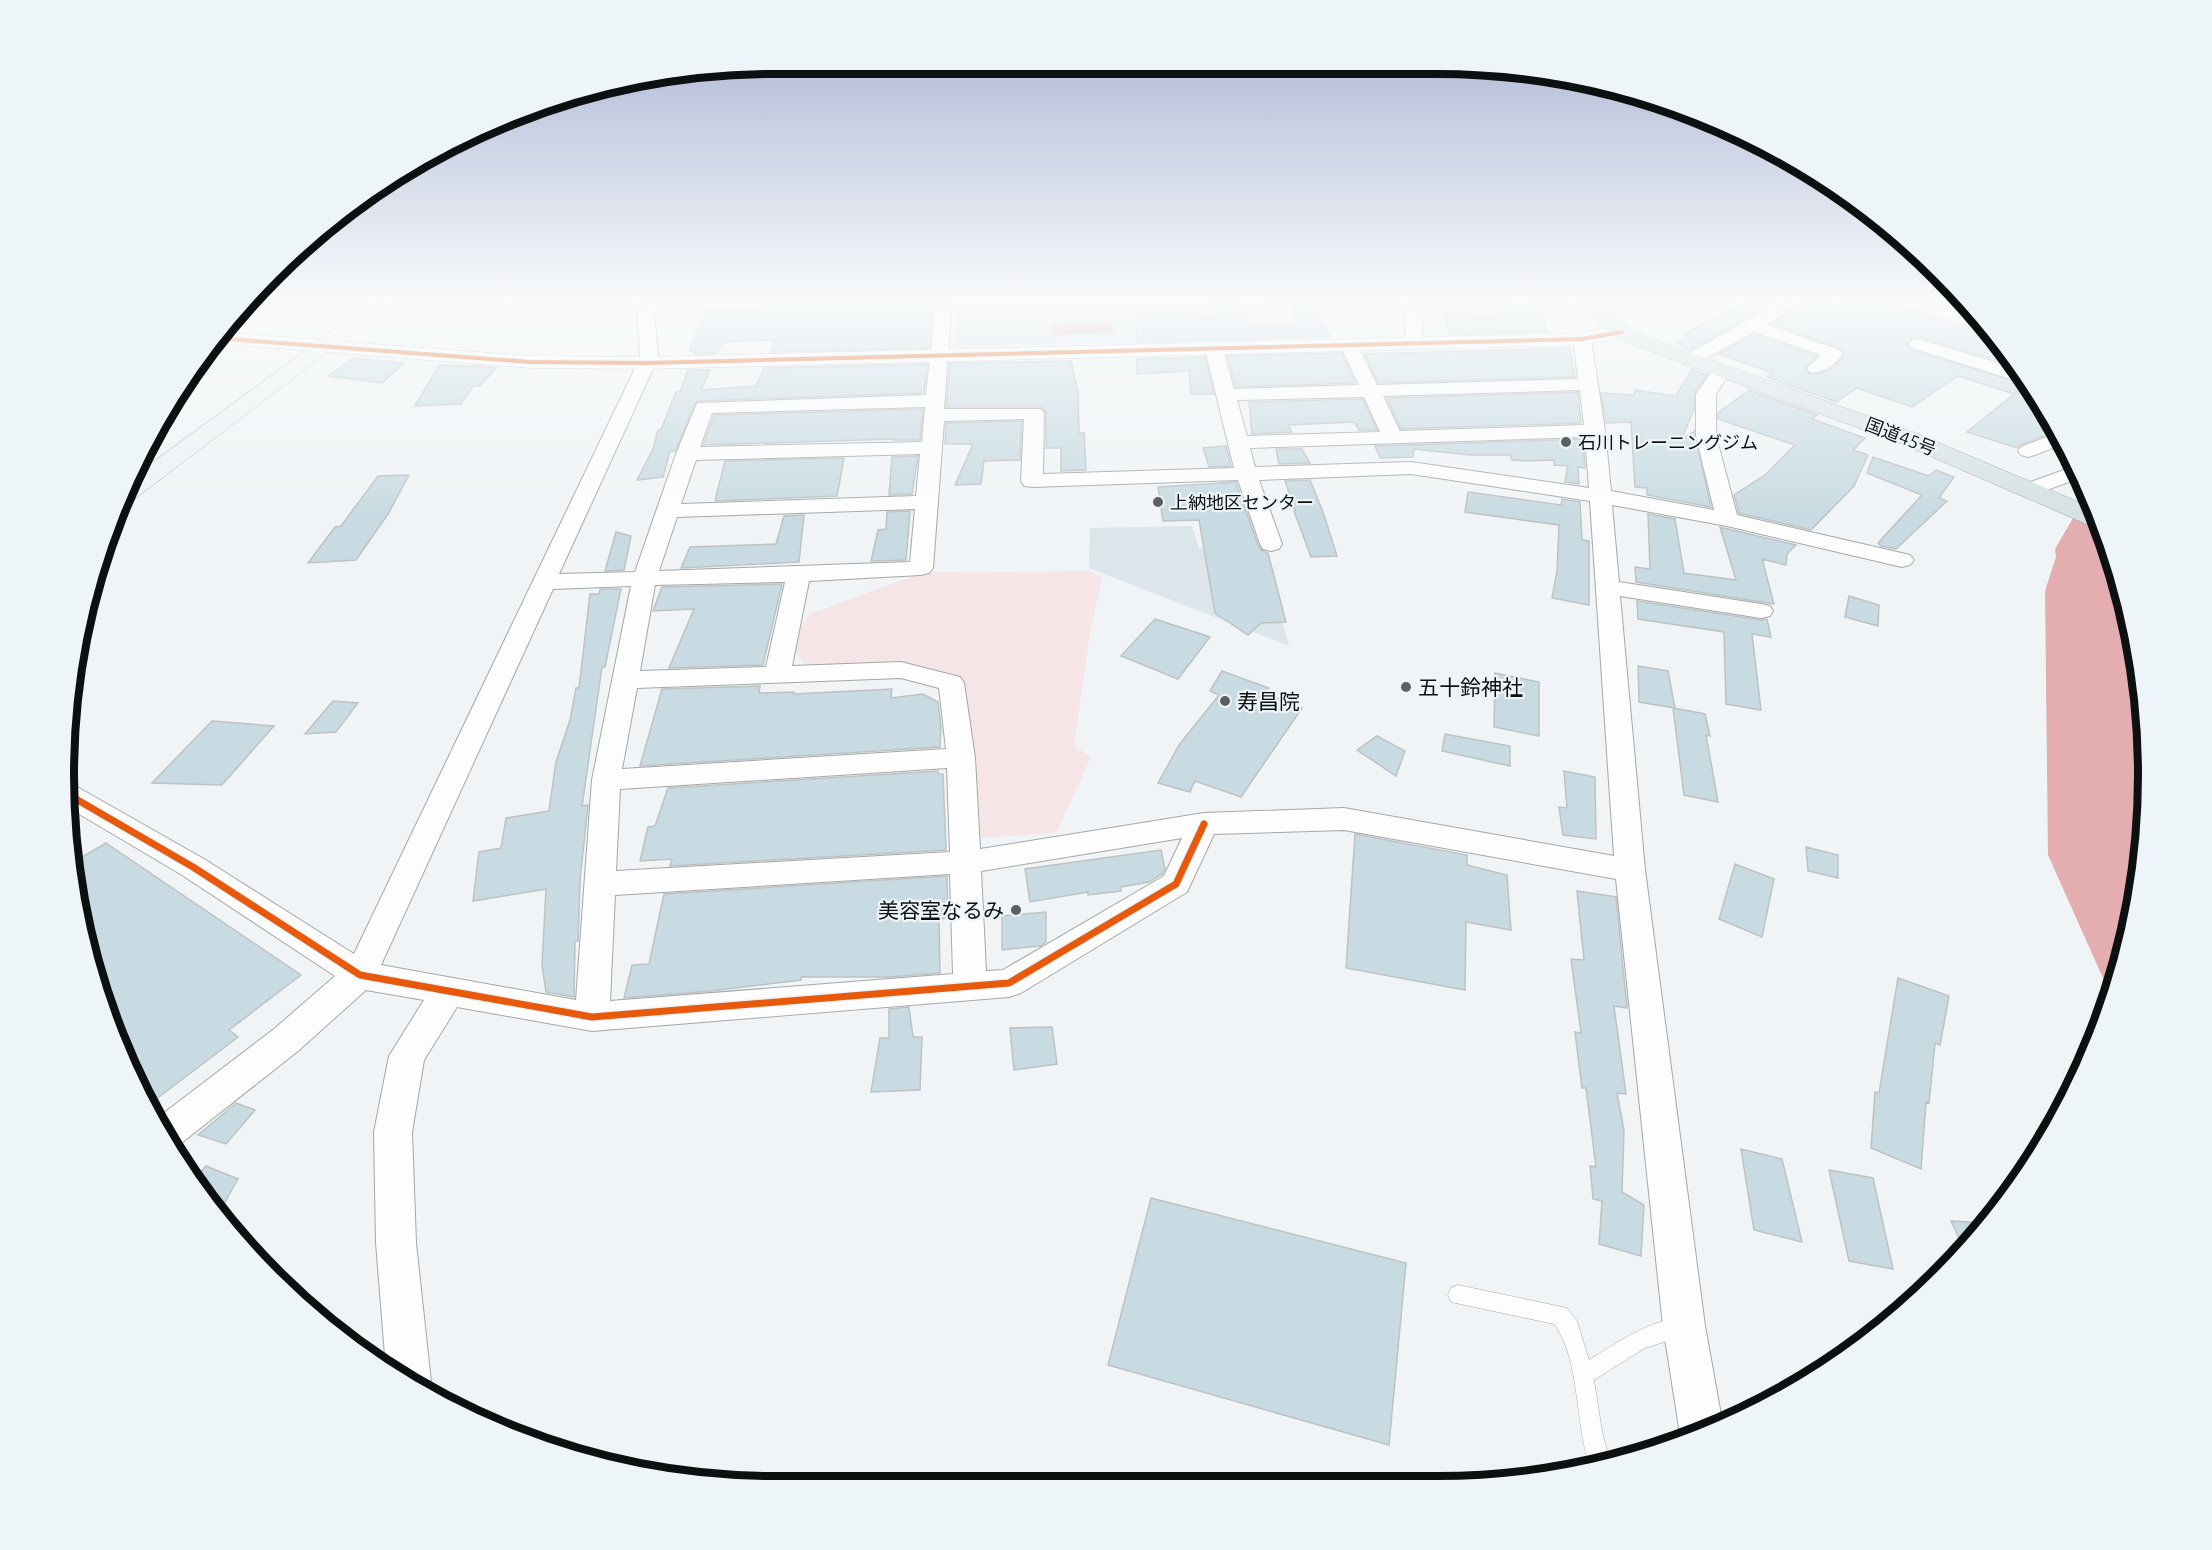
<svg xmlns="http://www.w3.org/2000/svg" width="2212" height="1550" viewBox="0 0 2212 1550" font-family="Ubuntu,'Noto Sans JP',sans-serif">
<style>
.built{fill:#dbe5ea}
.green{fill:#f5e5e6}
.water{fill:#e4adaf}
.building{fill:#c8dbe2;stroke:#bec2c3;stroke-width:1.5}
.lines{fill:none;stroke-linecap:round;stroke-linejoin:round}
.service-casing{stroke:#a4a7a8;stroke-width:1}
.minor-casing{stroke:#a4a7a8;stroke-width:2}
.tertiary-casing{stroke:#a4a7a8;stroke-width:1}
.secondary-casing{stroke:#a4a7a8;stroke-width:1}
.trunk-casing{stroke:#98a6ab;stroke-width:1}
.service{fill:#fdfdfe;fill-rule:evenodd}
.minor{fill:#fdfdfe;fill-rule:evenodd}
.tertiary{fill:#fdfdfe;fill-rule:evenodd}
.secondary{fill:#eef2f4;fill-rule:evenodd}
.trunk{fill:#d6e1e4;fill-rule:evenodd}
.cycleway-far1-casing{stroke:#edf5f9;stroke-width:6}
.cycleway-casing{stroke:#edf5f9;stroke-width:10}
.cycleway-far1{stroke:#e8590c;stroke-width:4}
.cycleway{stroke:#e8590c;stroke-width:7}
.poi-dot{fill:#5c6061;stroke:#edf5f9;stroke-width:2}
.labels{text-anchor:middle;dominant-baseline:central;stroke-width:4.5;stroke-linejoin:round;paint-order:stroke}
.far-street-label{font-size:18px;fill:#0d1011;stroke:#edf5f9}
.far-poi-label{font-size:18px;fill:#0d1011;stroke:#edf5f9;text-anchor:start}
.poi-label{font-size:21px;fill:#0d1011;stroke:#edf5f9;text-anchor:start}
.rim{fill:none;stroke:#0d1011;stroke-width:8}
</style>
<rect width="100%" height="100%" fill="#f0f4f6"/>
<path class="built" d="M956,301H1261L1265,310L1231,312L1236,340L955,346Z
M1192,526L1199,548L1262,547L1289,646L1089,568L1090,528Z"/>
<path class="green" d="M982,301H1178L1180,308L983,313Z
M1090,571L1102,578L1091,627L1074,746L1091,757L1056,833L979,838L959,686L904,666L809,669L790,645L810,614L924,572Z"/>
<path class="water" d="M1110,322L1114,333L1053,335L1051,325Z
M2090,499L2111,546L2143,682L2147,821L2125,959L2111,996L2048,855L2045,591L2056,557L2055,549L2083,501Z"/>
<path class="building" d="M774,301H934L929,348L771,352L775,341L765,340L722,342L717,353L694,354L695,350L689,351L705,311L764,309L773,304Z
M1214,301H1238L1249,325L1297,323L1291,303L1310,302L1330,337L1137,342L1136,315L1220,316Z
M1747,301H1778L1691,350L1676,343L1689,337L1684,334Z
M1803,301L1837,309L1838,301H1893L1896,307L1978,330L1991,331L2016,366L1919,337L1912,338L1907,344L1911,350L2024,384L2014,394L1958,376L1912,407L1857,388L1836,402L1767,377L1773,373L1719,354L1754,334L1817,356L1805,368L1809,374H1819L1830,370L1845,355L1842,349L1772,324Z
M1499,303L1538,306L1547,332L1449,334L1443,313L1499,315Z
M1570,348L1575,377L1378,383L1365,354Z
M1342,353L1355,383L1236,387L1227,356Z
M1205,357L1214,394H1191L1189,371L1137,374V359Z
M354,358L404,363L382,383L328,376Z
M1071,361L1078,394L1079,433H1084L1086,470L1061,471V448H1046V413L1041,407H946L950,363Z
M927,364L924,393L697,401L675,451H670L663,477L637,480L653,449L658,430H661L676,392H680L688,370H710L701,390L756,386L764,368Z
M439,365L479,366L496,368L480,386H473L461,404L415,406Z
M1692,369L1707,375L1694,393V410L1681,440L1694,431L1711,507L1647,495V488L1635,487L1631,422L1606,423L1601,393L1634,395L1635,390L1676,396Z
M1749,390L1817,415L1812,419L1865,438L1853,450L1868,455L1854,486L1811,530L1739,513L1734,495L1765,475L1795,445L1718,419V413Z
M2018,391L2039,399L2056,425L2051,433L2020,445L2017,448L1967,432Z
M1578,392L1581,423L1401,429L1387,398Z
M1363,399L1377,430H1359L1354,422L1288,425L1292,432L1252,434L1249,402Z
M923,409L920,440H894V439L703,445L714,415Z
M1022,421L1020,460L984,461L981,484L955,485L973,444H945L946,423Z
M1583,439L1585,468L1578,467L1579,484L1565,482L1568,466L1554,465V460L1525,461L1512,460L1510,455H1470L1414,449L1413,457L1380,458L1375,446Z
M1226,446L1231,466L1209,467L1203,448Z
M1276,449H1302L1310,463L1279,464Z
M918,456L912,494L889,495L892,457Z
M1873,457L1929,476L1936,470L1954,477L1939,498L1947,501L1896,549L1881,546L1878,543L1922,495L1867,473Z
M844,458L837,496L715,501L725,461Z
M409,475L388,514L356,560L308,563L335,527L341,526L378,476Z
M1310,480L1323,512L1337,556L1311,557L1294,511L1295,510L1285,481Z
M1236,482L1258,545L1261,550L1268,553L1286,622L1261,623L1248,635L1215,613L1199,520L1163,521L1158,487Z
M1468,492L1561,505L1562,499L1580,502L1582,540L1589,541V605L1552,598L1557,571L1559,525L1465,512Z
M910,511L906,560L871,561L878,530L886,529L887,512Z
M1648,514L1675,519L1684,573L1736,580L1720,527L1796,545L1787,554L1786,565L1762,559L1774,604L1636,582L1635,567L1650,569Z
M804,515L799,562L681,568L690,547L776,544L784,516Z
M616,532L631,536L624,570L605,571Z
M782,584L763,665L669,668L694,609L653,611L662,587Z
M600,589H621L605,667H602L582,806L588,805L580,880L578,941H575L574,997L546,992L542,965L546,889L473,901L479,852L501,848L506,818L549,811L556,762L570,720L576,688H579L590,594H599Z
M1849,596L1879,605L1878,626L1845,617Z
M1637,601L1761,620L1767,619L1771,637L1752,634L1761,710L1726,704L1724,632L1638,619Z
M1155,619L1210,637L1178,679L1121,656Z
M1638,666L1668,671L1675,708L1639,702Z
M1222,671L1269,688L1265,693L1302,708L1241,797L1195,781L1190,792L1158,783L1179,745L1219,695L1210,691Z
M1495,673L1539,682V736L1494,727Z
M760,686L759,693L794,692L793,694L892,689L891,698L923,694L938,702L941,728L940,747L640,766L662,689Z
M333,701L358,703L336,732L305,734Z
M1673,708L1705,714L1710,736L1706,735L1718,802L1684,795Z
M212,721L274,726L222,785L152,783Z
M1445,734L1510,746V766L1442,751Z
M1377,736L1405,751L1396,776L1357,750Z
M938,771V774H943L946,850L670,866L672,859L640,861L648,827L655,826L668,788Z
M1564,771L1595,777L1596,839L1563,835L1559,807L1567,808Z
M1355,834L1467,855V865L1507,875L1511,930L1466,922L1465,990L1346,968Z
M106,843L301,975L229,1030L238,1037L147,1106L136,1090L101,1004L69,868V865Z
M1806,847L1838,855V878L1808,871Z
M1161,850L1165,869L1162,874L1149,882L1121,887V891L1088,895V892L1030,902L1025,869Z
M1735,864L1774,879L1762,937L1719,919Z
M947,876L948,918L939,919L940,973L889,977H801V980L711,991L624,998L632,965L649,964L664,894Z
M1577,891L1616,897L1627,1008L1614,1006L1626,1094L1617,1093L1624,1130L1622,1192L1644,1205L1641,1256L1599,1244L1602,1201L1593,1199L1590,1166L1596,1167L1586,1088H1582L1575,1032L1581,1033L1571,959L1584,960Z
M1046,912V942L1040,946L1002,950V916Z
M1898,978L1949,996L1940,1045L1935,1043L1929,1103L1926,1102L1921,1169L1871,1148L1875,1092L1879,1093Z
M909,1007L913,1037H922L920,1090L871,1092L880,1038H889V1009Z
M1052,1027L1057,1064L1014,1070L1010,1028Z
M236,1103L255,1110L226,1144L198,1135Z
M1741,1149L1782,1159L1802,1242L1754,1230Z
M206,1166L238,1179L219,1213L195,1178Z
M1829,1170L1873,1178L1893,1269L1849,1261Z
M1151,1198L1406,1263L1389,1445L1108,1365Z
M1951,1221L1988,1223L1964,1249Z"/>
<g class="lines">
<g class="service-casing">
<path id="service" d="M1458,1285L1567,1308L1577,1321L1589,1360C1610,1347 1662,1311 1686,1321L1689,1328L1686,1335L1645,1348L1594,1380L1602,1431L1610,1462L1590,1467C1575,1425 1580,1357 1554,1324L1451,1302L1448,1295L1451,1288Z"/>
</g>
<g class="minor-casing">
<path id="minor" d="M637,301L772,302L764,307L654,310L658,358L559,574L635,572L676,454L697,403L926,395L936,301H952L944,409H1041L1044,413L1043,474L1234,468L1205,349L1208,345H1220L1223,349L1234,389L1359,385L1340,345L1343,341H1355L1358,345L1377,385L1578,379L1573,339L1576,335H1588L1591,339L1605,431L1611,491L1714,510L1696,436V394L1715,367H1729L1731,371L1716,394V436L1737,515L1910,555L1914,560L1910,565L1902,567L1727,526L1612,505L1619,582L1761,604L1770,606L1773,611L1770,616L1761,618L1620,596L1645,870L1705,1326L1723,1426L1683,1442L1680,1434L1663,1326L1616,879L1344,830L1214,834L1187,892L1021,993L1009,997L592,1031L457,1007L424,1060L412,1132L416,1243L431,1382L426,1393L386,1368L376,1243L374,1132L389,1056L424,1000L366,990L298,1051L175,1148L156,1119L274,1029L335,976L182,875L69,808V785L79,788L204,859L354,954L640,358ZM1580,390L1584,425L1400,431L1383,396ZM1364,397L1380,432L1247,436L1237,400ZM925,407L922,442L700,447L712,413ZM1024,419L1021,481L1024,486L1032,487L1238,480L1260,544L1263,549L1271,551L1279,549L1282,544L1259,480L1411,474L1590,501L1614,856L1344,808L1204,813L980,849L975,758L964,683L960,677L901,662L792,666L809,581L921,575L929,573L933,568L944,421ZM1585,437L1589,488L1411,462L1255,467L1250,448ZM920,454L916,496L681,504L696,460ZM915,509L910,562L659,571L677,517ZM780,582H785L766,667L640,671L655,585ZM631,586L592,780L576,1000L381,965L553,589ZM901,678L939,688L946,749L622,769L637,688ZM947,768L950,852L616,871L620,789ZM1182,838L1164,876L1003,970L986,971L981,871ZM950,874L953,974L610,1001L615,895Z
M1405,301H1421L1423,343L1420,347H1408L1405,343Z
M1782,301H1801L1767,325L1840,350L1843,354C1836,364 1822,375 1809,372L1807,368L1821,355L1754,332L1696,364H1684L1681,360L1684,356Z
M1895,301H1921L1981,317L1989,328H1979L1897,305Z
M1918,339L2018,369L2027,382L2017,381L1912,348L1909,344L1912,340Z
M2059,432L2065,443L2035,455L2028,457L2021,455L2018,451L2021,447Z
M2075,466L2080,478L2030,496L2022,495L2019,490L2022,485Z"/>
</g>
<g class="tertiary-casing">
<path id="tertiary" d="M1622,326L1629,328L1632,332L1629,336L1582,345L647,369L530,368L211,343L219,332L530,356L647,357L1582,333Z"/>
</g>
<g class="secondary-casing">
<path id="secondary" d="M373,301H395L128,504L116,506L130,479Z"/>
</g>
<g class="trunk-casing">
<path id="trunk" d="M1574,301H1596L1629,328L1647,337L1918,434L2095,509L2103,528L2091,526L1902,444L1633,345L1615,336Z"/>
</g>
<use href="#service" class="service"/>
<use href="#minor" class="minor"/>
<use href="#tertiary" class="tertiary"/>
<use href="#secondary" class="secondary"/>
<use href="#trunk" class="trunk"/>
<g class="cycleway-far1-casing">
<path id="cycleway-far1" d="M215,338L530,362L647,363L1582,339L1622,332"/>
</g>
<g class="cycleway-casing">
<path id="cycleway" d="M69,795L193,867L360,975L592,1017L1009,983L1176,884L1204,824"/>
</g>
<use href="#cycleway-far1" class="cycleway-far1"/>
<use href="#cycleway" class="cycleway"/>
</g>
<linearGradient id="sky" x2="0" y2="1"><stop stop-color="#a6b1d1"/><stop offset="0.58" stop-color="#f8fafb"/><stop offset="1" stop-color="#f8fafb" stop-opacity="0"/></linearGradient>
<rect width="2212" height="518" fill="url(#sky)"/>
<g class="poi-dot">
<circle cx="1566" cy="442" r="6"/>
<circle cx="1158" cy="502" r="6"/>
<circle cx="1406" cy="687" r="6"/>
<circle cx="1225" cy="701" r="6"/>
<circle cx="1016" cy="910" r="6"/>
</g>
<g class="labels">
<g class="far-street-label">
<text transform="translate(1901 436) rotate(21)">国道45号</text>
</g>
<g class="far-poi-label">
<text x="1578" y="442">石川トレーニングジム</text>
<text x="1170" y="502">上納地区センター</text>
</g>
<g class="poi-label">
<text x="1418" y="687">五十鈴神社</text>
<text x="1237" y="701">寿昌院</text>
<text x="1004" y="910" text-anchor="end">美容室なるみ</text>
</g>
</g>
<path d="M0 0H2212V1550H0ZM775 74H1437A701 701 0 0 1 2138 775V775A701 701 0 0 1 1437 1476H775A701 701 0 0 1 74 775V775A701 701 0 0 1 775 74Z" fill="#edf5f9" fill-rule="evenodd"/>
<path class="rim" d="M775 74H1437A701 701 0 0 1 2138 775V775A701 701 0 0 1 1437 1476H775A701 701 0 0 1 74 775V775A701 701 0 0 1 775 74Z"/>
</svg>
